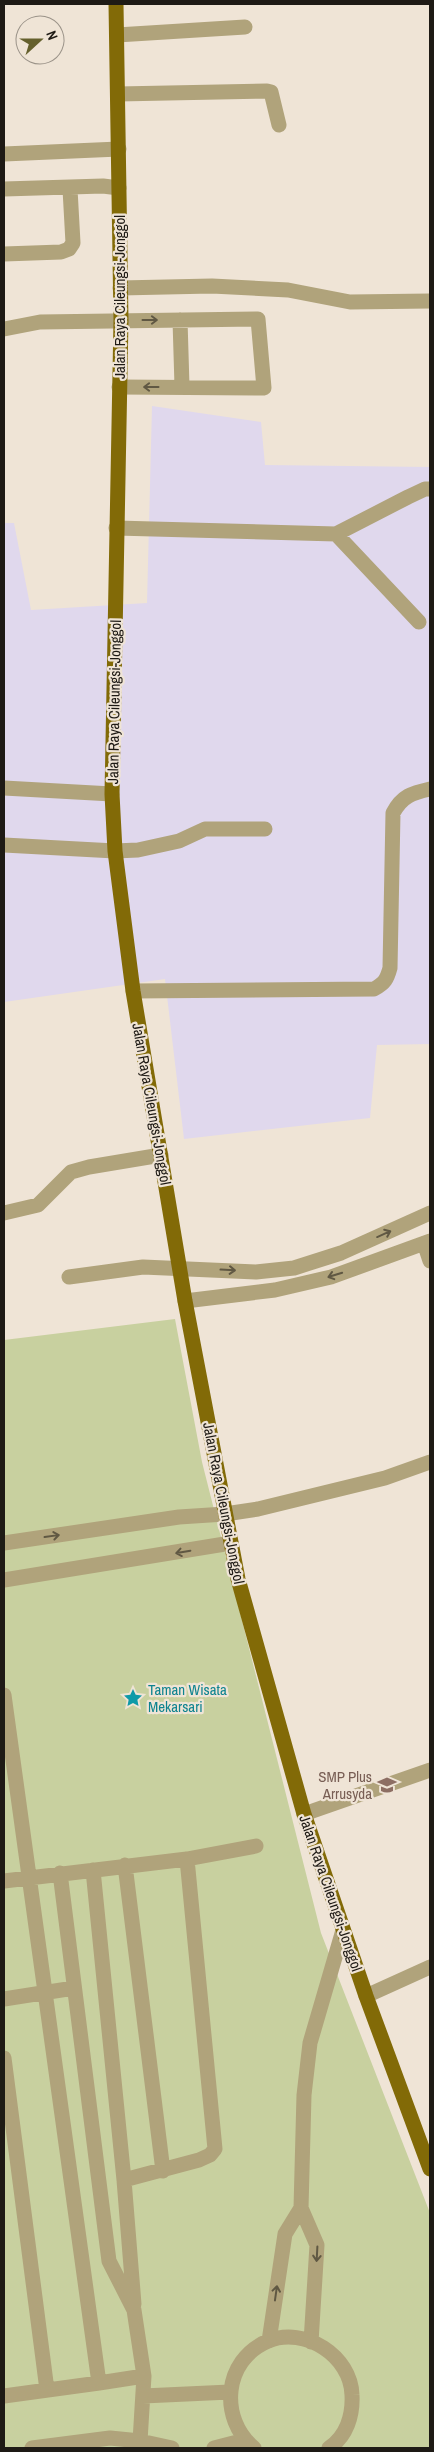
<svg xmlns="http://www.w3.org/2000/svg" width="434" height="2452" viewBox="0 0 434 2452" font-family="'Archivo Narrow',sans-serif">
<style>
.industrial{fill:#e0d8ed}
.green{fill:#c8d09f}
.lines{fill:none;stroke-linecap:round;stroke-linejoin:round}
.minor{stroke:#b0a37b;stroke-width:15}
.major{stroke:#826a07;stroke-width:15}
.oneway{stroke:#605843}
.labels{text-anchor:middle;dominant-baseline:central;stroke-width:4.5;stroke-linejoin:round;paint-order:stroke}
.street-label{font-size:15px;fill:#1e1a15;stroke:#efe4d6}
.culture-label{font-size:15px;fill:#0d838f;stroke:#efe4d6;text-anchor:start}
.education-label{font-size:15px;fill:#785e54;stroke:#efe4d6;text-anchor:end}
</style>
<rect width="100%" height="100%" fill="#efe4d6"/>
<path class="industrial" d="M152,406L261,422L265,465L430,467V1044L377,1045L370,1118L184,1139L165,979L4,1002V523H14L31,610L147,603Z"/>
<path class="green" d="M175,1319L202,1462L321,1933L430,2213V2448H4V1340Z"/>
<g class="lines">
<path class="minor" d="M117,35L245,27
M118,94L267,91L271,92L279,125
M4,154L119,149
M4,189L103,186L119,188
M4,254L61,252L69,249L73,243L70,189
M120,288L212,286L288,290L350,302L430,301
M180,320L182,386
M4,329L40,322L258,319L264,388L119,387
M116,528L336,534L408,497L425,489H430
M336,534L419,622
M4,788L112,794
M4,845L115,851L138,850L179,841L205,829H265
M133,991L374,989C385,983 387,979 390,968L393,813C402,796 412,793 430,789
M4,1213L38,1205L71,1172L89,1167L161,1155
M424,1243L430,1261
M69,1277L143,1267L256,1272L294,1268L341,1253L430,1213
M185,1301L275,1290L331,1277L430,1241
M4,1543L179,1517L225,1514L258,1509L385,1478L430,1462
M4,1580L231,1543
M4,1695L99,2383L144,2376
M304,1814L430,1770
M125,1865L163,2171
M93,1870L124,2180L134,2304
M60,1873L109,2261L134,2310L144,2376L140,2441
M4,1881L187,1859L256,1846
M366,1996L430,1967
M4,1999L74,1988
M4,2058L47,2390
M124,2180L199,2160L210,2155L215,2149L187,1859
M269,2341L285,2234L301,2208
M311,2342L317,2245L301,2208L304,2095L310,2043L343,1930
M4,2396L99,2383
M143,2396L230,2392
M32,2448L110,2438L140,2441L172,2448
M214,2448L245,2440
M254,2448C219,2419 223,2360 268,2341C305,2326 351,2356 352,2395C353,2415 347,2436 329,2448"/>
<path class="major" d="M116,4L121,320L112,794L115,851L133,991L185,1301L238,1579L304,1814L366,1996L430,2169"/>
</g>
<defs><path id="oneway-shaft" d="M-6 0H5M1.5-3L5.5 0L1.5 3" fill="none" stroke-width="1.6" stroke-linecap="round" stroke-linejoin="round" transform="scale(1.25)"/></defs>
<g class="oneway">
<use href="#oneway-shaft" transform="translate(150 320)"/>
<use href="#oneway-shaft" transform="translate(151 387) rotate(180)"/>
<use href="#oneway-shaft" transform="translate(384 1234) rotate(-24)"/>
<use href="#oneway-shaft" transform="translate(228 1270) rotate(3)"/>
<use href="#oneway-shaft" transform="translate(335 1275) rotate(163)"/>
<use href="#oneway-shaft" transform="translate(52 1536) rotate(-8)"/>
<use href="#oneway-shaft" transform="translate(183 1552) rotate(170)"/>
<use href="#oneway-shaft" transform="translate(317 2254) rotate(93)"/>
<use href="#oneway-shaft" transform="translate(276 2293) rotate(-82)"/>
</g>
<defs>
<g id="sight-bare" transform="scale(1.5)"><path d="M0-6L1.8-2.2L6-1.7L2.9 1.2L3.7 5.4L0 3.3L-3.7 5.4L-2.9 1.2L-6-1.7L-1.8-2.2Z" fill="#0f9aa8" stroke="#efe4d6" stroke-width="2.5" paint-order="stroke"/></g>
<g id="school-bare" transform="scale(1.5)"><path d="M0-5L7-2L0 1L-7-2ZM-4 1L0 2.5L4 1V4Q0 6-4 4Z" fill="#8d6e63" stroke="#efe4d6" stroke-width="2.5" paint-order="stroke"/></g>
</defs>
<g fill-rule="evenodd">
<use href="#sight-bare" x="133" y="1698"/>
<use href="#school-bare" x="387" y="1785"/>
</g>
<g class="labels">
<g class="street-label">
<text transform="translate(119 297) rotate(-90)">Jalan Raya Cileungsi-Jonggol</text>
<text transform="translate(114 702) rotate(-89)">Jalan Raya Cileungsi-Jonggol</text>
<text transform="translate(152 1104) rotate(80)">Jalan Raya Cileungsi-Jonggol</text>
<text transform="translate(224 1503) rotate(79)">Jalan Raya Cileungsi-Jonggol</text>
<text transform="translate(331 1893) rotate(71)">Jalan Raya Cileungsi-Jonggol</text>
</g>
<g class="culture-label">
<text x="148" y="1689">Taman Wisata<tspan x="148" dy="17">Mekarsari</tspan></text>
</g>
<g class="education-label">
<text x="372" y="1776">SMP Plus<tspan x="372" dy="17">Arrusyda</tspan></text>
</g>
</g>
<rect width="434" height="2452" fill="none" stroke="#1e1a15" stroke-width="10"/>
<g transform="translate(40 40) rotate(69)"><circle r="24" fill="#efe4d6" stroke="#9b9389"/>
<path d="M0-4L9 19L0 12L-9 19Z" fill="#65602d"/>
<text y="-8" font-size="14" font-weight="bold" text-anchor="middle" fill="#1e1a15">N</text>
</g>
</svg>
